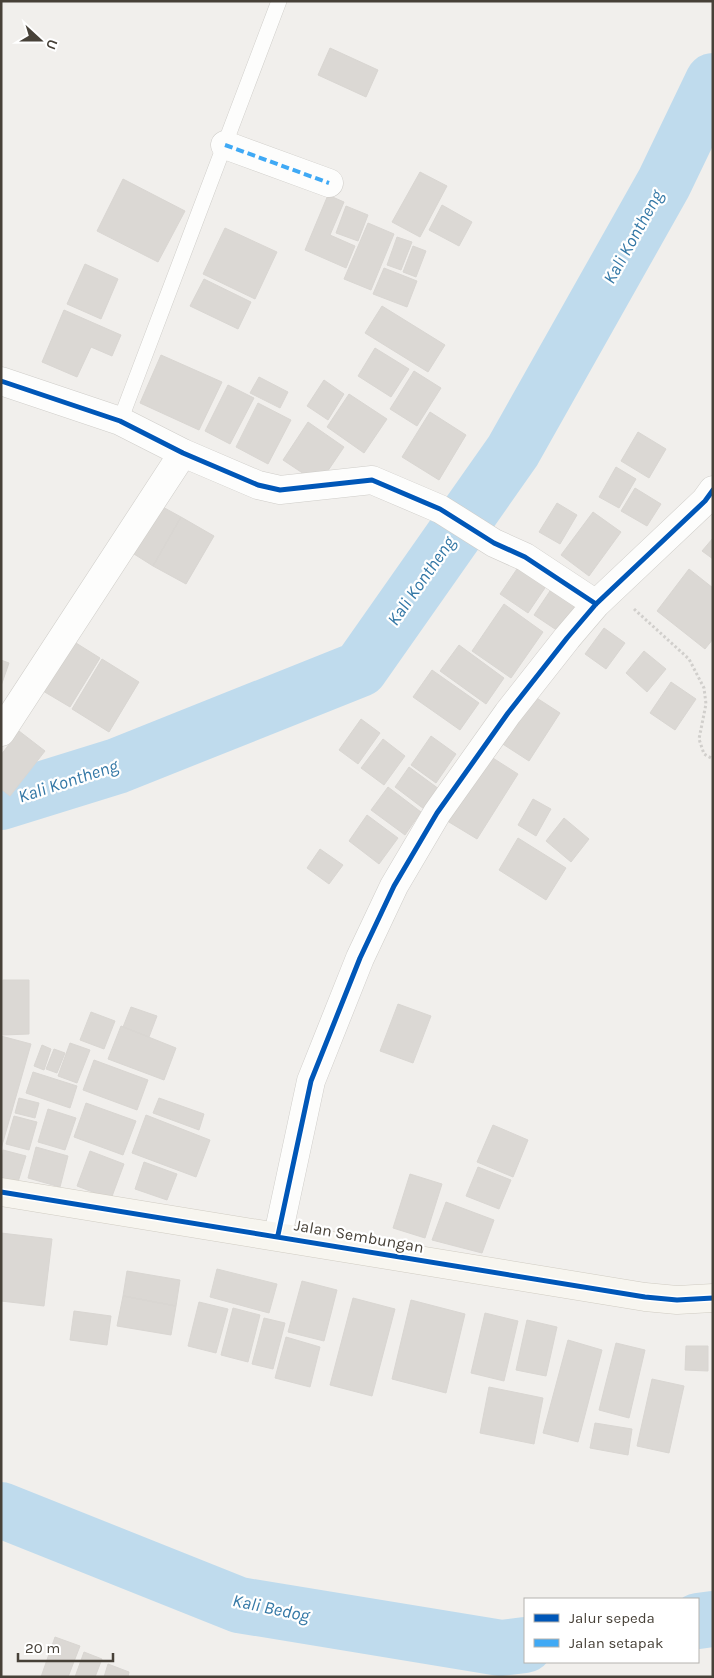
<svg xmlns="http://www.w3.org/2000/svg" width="714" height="1678" viewBox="0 0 714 1678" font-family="Karla,sans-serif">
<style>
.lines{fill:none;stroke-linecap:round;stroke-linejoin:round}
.river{stroke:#bfdbed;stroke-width:56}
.building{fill:#dbd8d4;stroke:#d9d6d2}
.lane-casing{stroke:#cfcdc9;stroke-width:16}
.street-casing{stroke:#cfcdc9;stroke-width:29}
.secondary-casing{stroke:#d0ccc3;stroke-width:29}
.path{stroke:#d1cfcc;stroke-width:3;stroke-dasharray:2.5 2.5;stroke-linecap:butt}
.lane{stroke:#fdfdfc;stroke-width:15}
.street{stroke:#fdfdfc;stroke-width:28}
.secondary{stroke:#f7f5ef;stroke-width:28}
.quiet{stroke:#3fa9f5;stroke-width:4;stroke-dasharray:8 4;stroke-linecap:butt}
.cycleway-casing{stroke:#fff;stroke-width:8}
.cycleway{stroke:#0057b8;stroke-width:5}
.labels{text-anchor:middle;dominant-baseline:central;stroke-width:4.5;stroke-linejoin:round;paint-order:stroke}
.street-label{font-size:16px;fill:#474138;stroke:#fff}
.water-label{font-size:18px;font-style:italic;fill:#3478a6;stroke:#fff}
</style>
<rect width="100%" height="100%" fill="#f1efec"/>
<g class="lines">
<path class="river" d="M1,802L117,766L360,669L513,451L664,183L713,81
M1,1510L239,1605L501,1648L525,1645
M698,1621L713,1619"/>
</g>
<path class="building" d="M330,48L378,70L366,97L318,75Z
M420,172L447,186L420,237L392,222Z
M123,179L185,211L158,262L97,231Z
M328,195L344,202L330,235L355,246L346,268L305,250Z
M442,205L472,222L459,246L429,230Z
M346,206L368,215L358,241L336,233Z
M368,223L394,234L371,290L344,279Z
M225,228L277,252L255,299L203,274Z
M397,237L412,242L401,270L387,265Z
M413,246L426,251L416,277L403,272Z
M85,264L118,279L101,319L67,304Z
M384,268L417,281L407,307L373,294Z
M204,279L251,302L238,329L190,306Z
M382,306L445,345L428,372L365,333Z
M64,310L121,335L112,356L91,347L77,377L42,362Z
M375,348L409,369L391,397L358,376Z
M161,355L222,382L199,430L140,403Z
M414,371L441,388L417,426L390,409Z
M259,377L288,392L280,408L250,393Z
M324,380L344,394L328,420L307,406Z
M228,385L254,398L230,444L205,431Z
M349,394L387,419L364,453L327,427Z
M258,403L291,420L268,464L236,447Z
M430,412L466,435L439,480L402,457Z
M308,422L344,447L319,484L283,460Z
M638,432L666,449L649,478L621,461Z
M616,467L636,479L619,508L599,497Z
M635,488L661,504L647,526L621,511Z
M557,503L577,515L560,544L539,532Z
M161,506L181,517L153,566L134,554Z
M593,512L621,532L589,576L561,555Z
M181,517L214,536L186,584L153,566Z
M713,538V559L702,551Z
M521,563L549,582L528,613L500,594Z
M689,569L713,588V639L705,649L657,611Z
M552,588L582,607L564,635L534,615Z
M504,604L543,632L511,678L472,651Z
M604,628L625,643L606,669L585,654Z
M68,638L100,658L70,707L38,688Z
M459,645L504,678L486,704L440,671Z
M644,651L666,669L647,692L626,673Z
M102,659L139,682L109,732L72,709Z
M1,660L9,663L1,686Z
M432,670L479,703L460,730L413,697Z
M671,682L696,699L675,730L650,713Z
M529,693L560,713L529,761L498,741Z
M361,719L380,733L358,764L339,750Z
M19,731L45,751L10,796L1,789V755Z
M431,736L456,754L436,783L411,765Z
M383,739L405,756L384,785L361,768Z
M485,753L518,774L477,839L444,819Z
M409,767L439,789L424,809L395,787Z
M388,787L421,812L405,835L371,810Z
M533,799L551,809L536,836L518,825Z
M367,815L398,838L379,864L349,841Z
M564,818L589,839L571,862L546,841Z
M518,838L566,868L546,900L499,870Z
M320,849L343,865L329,884L307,868Z
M3,980H29V1034L3,1035Z
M398,1004L431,1016L413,1063L380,1051Z
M131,1007L157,1016L149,1037L123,1027Z
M91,1012L115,1021L104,1049L80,1040Z
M121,1026L176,1048L164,1080L108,1059Z
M1,1036L31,1044L1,1149Z
M70,1043L90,1050L77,1083L58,1076Z
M42,1045L51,1049L44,1070L34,1066Z
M54,1049L65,1053L57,1073L46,1069Z
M94,1060L148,1080L137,1110L83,1090Z
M33,1072L77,1086L70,1108L26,1093Z
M19,1098L39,1103L35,1118L15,1113Z
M159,1098L204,1114L199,1130L153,1113Z
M86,1103L136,1121L123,1155L74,1137Z
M48,1109L76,1118L65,1150L38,1142Z
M146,1115L210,1140L196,1177L132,1153Z
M14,1116L37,1122L29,1150L6,1144Z
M493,1125L528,1140L513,1177L477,1162Z
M36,1147L68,1156L60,1187L28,1178Z
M3,1150L26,1156L18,1182L1,1178Z
M90,1151L124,1164L111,1199L77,1186Z
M144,1162L177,1174L167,1200L135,1189Z
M478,1167L511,1180L499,1209L466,1196Z
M410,1174L442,1184L425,1238L393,1228Z
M446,1202L494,1220L482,1253L432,1240Z
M1,1233L52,1239L44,1306L1,1301Z
M217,1269L277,1284L269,1313L210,1297Z
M127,1271L180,1280L176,1306L123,1296Z
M302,1281L337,1290L324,1341L288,1332Z
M123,1296L176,1306L171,1335L117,1326Z
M353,1298L395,1309L372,1396L330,1385Z
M411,1300L465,1314L446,1393L392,1379Z
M199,1302L228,1309L216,1353L188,1346Z
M233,1308L260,1315L248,1362L221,1355Z
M74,1311L111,1316L107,1345L70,1340Z
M485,1313L518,1321L504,1381L471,1373Z
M264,1318L285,1323L273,1369L252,1364Z
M527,1320L557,1327L546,1376L516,1370Z
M286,1337L320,1347L310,1387L275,1378Z
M568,1340L602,1350L578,1442L543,1433Z
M616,1343L645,1350L629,1418L599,1410Z
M686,1346H708V1371L685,1370Z
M652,1379L684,1386L669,1453L637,1446Z
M489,1387L543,1398L534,1444L480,1433Z
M595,1423L632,1429L628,1455L590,1448Z
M55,1637L80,1646L68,1677H41Z
M84,1652L102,1659L95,1677H75Z
M108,1664L129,1672L128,1677H104Z"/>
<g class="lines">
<g class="lane-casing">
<path id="lane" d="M120,421L279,1"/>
</g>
<g class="street-casing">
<path id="street" d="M225,145L329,183
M1,381L120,421L183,453L258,485L280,490L372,480L440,509L494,543L525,557L596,604
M1,732L183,453
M278,1235L311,1081L360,958L394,886L437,813L508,713L567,638L596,604L705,501L713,490"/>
</g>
<g class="secondary-casing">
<path id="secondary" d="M1,1192L645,1297L677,1300L713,1298"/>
</g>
<path class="path" d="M634,609L689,659L704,688L706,704L699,739L704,754L713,759"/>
<use href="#lane" class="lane"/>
<use href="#street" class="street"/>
<use href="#secondary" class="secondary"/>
<path class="quiet" d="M225,145L329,183"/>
<g class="cycleway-casing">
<path id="cycleway" d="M1,381L120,421L183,453L258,485L280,490L372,480L440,509L494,543L525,557L596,604
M1,1192L645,1297L677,1300L713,1298
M278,1235L311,1081L360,958L394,886L437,813L508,713L567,638L596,604L705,501L713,490"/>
</g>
<use href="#cycleway" class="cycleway"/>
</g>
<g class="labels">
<g class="street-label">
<text transform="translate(359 1236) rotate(10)">Jalan Sembungan</text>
</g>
<g class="water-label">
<text transform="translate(633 237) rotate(-61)">Kali Kontheng</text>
<text transform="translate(421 581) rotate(-55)">Kali Kontheng</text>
<text transform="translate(68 781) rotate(-18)">Kali Kontheng</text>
<text transform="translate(271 1608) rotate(12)">Kali Bedog</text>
</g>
</g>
<rect width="714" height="1678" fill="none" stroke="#474138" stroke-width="5"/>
<rect x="524" y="1598" width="175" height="65" fill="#ffffff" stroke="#b5b3af"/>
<rect x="534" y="1614" width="25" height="8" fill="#0057b8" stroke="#b5b3af"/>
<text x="569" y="1623" font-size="15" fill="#474138">Jalur sepeda</text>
<rect x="534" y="1639" width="25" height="8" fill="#3fa9f5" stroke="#b5b3af"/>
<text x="569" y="1648" font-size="15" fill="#474138">Jalan setapak</text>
<g transform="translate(40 40) rotate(111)" stroke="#ffffff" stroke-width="4" paint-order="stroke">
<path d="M0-4L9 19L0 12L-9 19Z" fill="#474138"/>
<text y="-8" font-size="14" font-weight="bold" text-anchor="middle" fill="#474138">U</text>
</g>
<path d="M18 1653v8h95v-8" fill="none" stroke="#474138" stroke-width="2.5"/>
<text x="25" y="1653" font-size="15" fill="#474138" stroke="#ffffff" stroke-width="4" paint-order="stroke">20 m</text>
</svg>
